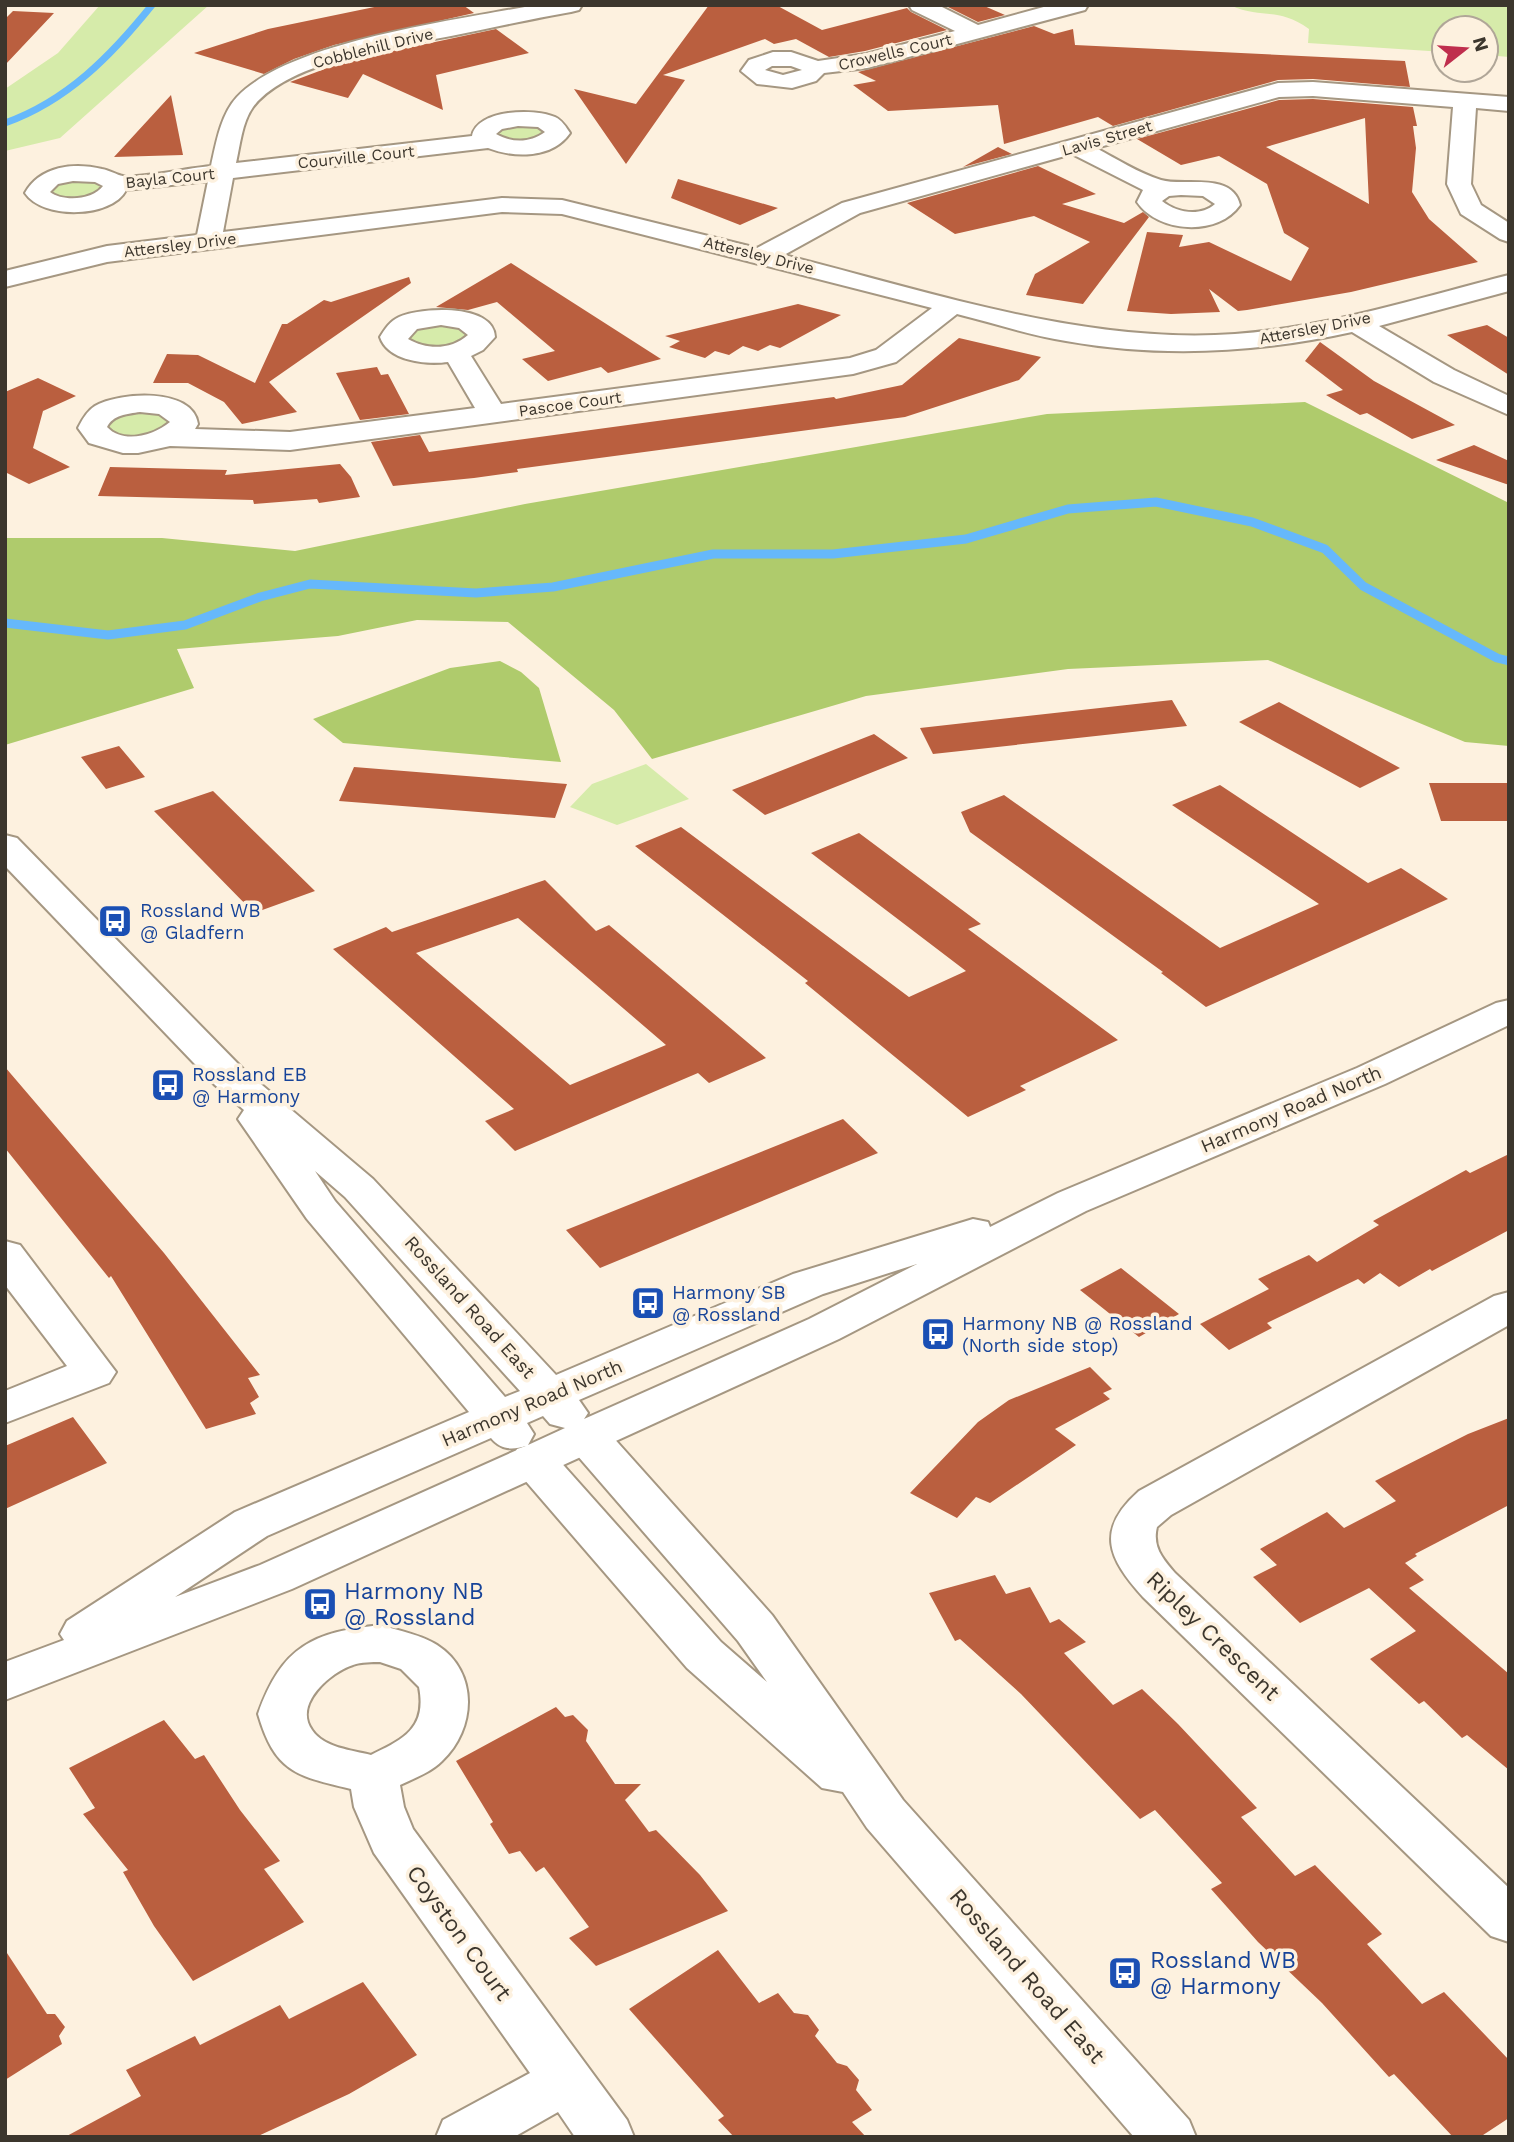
<svg xmlns="http://www.w3.org/2000/svg" width="1514" height="2142" viewBox="0 0 1514 2142" font-family="'Work Sans',sans-serif">
<style>
.green{fill:#d6ebaa}
.forest{fill:#afcb6c}
.lines{fill:none;stroke-linecap:round;stroke-linejoin:round}
.stream-far1{stroke:#66b8fb;stroke-width:7}
.stream{stroke:#66b8fb;stroke-width:9}
.building{fill:#ba5f3f;fill-rule:evenodd}
.minor-casing{stroke:#a59782;stroke-width:4}
.tertiary-casing{stroke:#a59782;stroke-width:4}
.secondary-casing{stroke:#a59782;stroke-width:4}
.minor{fill:#fff;fill-rule:evenodd}
.tertiary{fill:#fff;fill-rule:evenodd}
.secondary{fill:#fff;fill-rule:evenodd}
.labels{text-anchor:middle;dominant-baseline:central;stroke-width:7;stroke-linejoin:round;paint-order:stroke}
.far-street-label{font-size:16px;fill:#3c362d;stroke:#fdf1df}
.transit-label{font-size:19px;fill:#164399;stroke:#fdf1df;text-anchor:start}
.street-label{font-size:19px;fill:#3c362d;stroke:#fdf1df}
.near-transit-label{font-size:23px;fill:#164399;stroke:#fdf1df;text-anchor:start}
.near-street-label{font-size:23px;fill:#3c362d;stroke:#fdf1df}
</style>
<rect width="100%" height="100%" fill="#fdf1df"/>
<path class="green" d="M100,5H209L60,138L5,151V89L58,53Z
M1230,5H1509V57L1486,55V28H1444V52L1308,43L1309,29C1276,6 1262,20 1230,5Z
M502,125H542L548,135L520,143L494,135Z
M83,178L106,186C89,202 70,201 49,193L52,186Z
M426,324H456L467,332L468,336C446,352 430,352 407,339L410,330Z
M132,410L161,412L170,420L169,425C147,442 128,440 105,429L107,420Z
M646,764L689,799L617,825L570,807L592,784Z"/>
<path class="forest" d="M1305,402L1509,503V746L1465,742L1268,660L1068,669L866,696L652,759L614,710L508,622L417,620L338,636L177,649L194,688L5,745V538H162L295,551L525,504L1047,414Z
M500,661L521,672L539,688L561,762L343,743L313,719L450,668Z"/>
<g class="lines">
<path class="stream-far1" d="M5,123C67,101 111,56 152,5"/>
<path class="stream" d="M5,623L108,635L185,625L260,597L310,584L476,593L553,587L713,554H833L966,539L1068,509L1156,502L1252,522L1325,549L1363,586L1497,658L1509,661"/>
</g>
<path class="building" d="M384,5H463L474,13L334,45L294,59L264,74L194,53L268,29Z
M709,5H776L822,30L907,8L911,12L947,30L865,51L829,57L796,39L774,44L765,39L663,75L685,80L626,164L574,89L636,104Z
M944,5H982L1005,15L978,22Z
M13,11L54,13L5,65V19Z
M1034,26L1054,34L1073,29L1075,45L1405,61L1410,87L1313,79L1278,80L1113,126L1098,117L1004,144L998,105L888,111L853,85L876,81L858,72Z
M496,29L529,53L436,75L443,110L363,74L348,98L290,82L346,61Z
M171,95L183,155L114,157Z
M1313,99L1413,107L1417,126H1413L1416,148L1412,192L1429,219L1478,262L1351,292L1247,310L1238,311L1209,289L1220,312L1171,314L1127,311L1147,232L1183,235L1179,247L1209,242L1291,281L1309,248L1284,233L1267,184L1219,156L1181,165L1137,139L1279,100ZM1365,118L1369,204L1266,147Z
M998,147L1012,154L963,167Z
M1038,166L1096,194L1062,204L1124,223L1143,212L1149,217L1083,304L1026,295L1035,274L1090,242L1034,216L955,234L907,203Z
M678,179L778,208L740,225L671,198Z
M511,263L661,359L608,373L601,367L548,381L522,359L555,351L497,302L468,310L436,307Z
M409,277L411,283L269,382L297,412L242,424L224,402L188,383H153L167,354L198,355L255,383L282,324H287L324,300L331,302Z
M798,304L841,315L780,348L770,345L758,351L743,346L729,355L715,351L705,358L669,347L680,341L665,336Z
M1487,325L1509,338V375L1447,335Z
M959,338L1041,357L1019,380L905,417L517,469L518,472L474,478L393,486L371,442L420,435L429,452L834,397L836,399L902,385Z
M1320,342L1374,381L1455,425L1412,439L1367,413L1360,415L1326,395L1343,390L1305,361Z
M377,367L381,375L388,374L409,414L360,420L336,373Z
M38,378L76,396L43,411L33,448L70,467L29,484L5,472V392Z
M1474,445L1509,461V485L1436,460Z
M340,464L351,477L360,497L319,503L317,499L254,504L253,500L98,496L110,467L227,470L225,475Z
M1172,700L1187,726L933,754L920,728Z
M1279,702L1400,768L1360,788L1239,722Z
M874,734L908,758L765,815L732,790Z
M119,746L145,777L106,789L81,757Z
M354,767L567,784L555,818L339,801Z
M1429,783H1509V821H1441Z
M1220,785L1368,883L1401,868L1448,899L1206,1007L1161,973L1163,972L970,832L961,812L1004,795L1220,948L1319,904L1172,805Z
M213,791L315,891L254,913L154,811Z
M681,827L909,997L966,971L811,853L859,833L981,924L968,929L1118,1040L1020,1086L1026,1090L968,1117L805,983L808,981L635,846Z
M545,880L596,931L609,925L766,1058L709,1083L698,1073L515,1151L485,1121L514,1109L333,949L386,927L392,932ZM518,918L666,1045L570,1085L416,953Z
M5,1067L164,1253L260,1375L248,1378L259,1397L250,1403L256,1414L206,1429L111,1276L109,1278L5,1148Z
M843,1119L878,1153L600,1268L566,1230Z
M1509,1154V1230L1432,1271L1430,1269L1399,1287L1380,1273L1364,1284L1358,1279L1267,1323L1272,1328L1229,1350L1200,1324L1269,1289L1258,1279L1309,1255L1317,1262L1379,1225L1373,1221L1466,1170L1470,1173Z
M1121,1268L1179,1314L1139,1337L1080,1290Z
M1090,1367L1112,1389L1103,1393L1110,1399L1055,1429L1076,1445L990,1503L976,1497L957,1518L910,1493L978,1422L1009,1400Z
M73,1417L107,1463L5,1509V1446Z
M1509,1418V1505L1415,1554L1417,1556L1405,1563L1424,1580L1409,1588L1509,1674V1770L1467,1735L1462,1738L1424,1701L1419,1704L1370,1659L1416,1631L1369,1588L1300,1623L1253,1577L1277,1565L1260,1549L1327,1512L1344,1528L1396,1501L1375,1481L1468,1434Z
M995,1575L1006,1594L1030,1587L1050,1623L1059,1619L1086,1642L1064,1653L1113,1705L1142,1689L1178,1724L1257,1808L1241,1817L1295,1876L1315,1865L1382,1934L1367,1944L1422,2004L1444,1992L1509,2060V2118L1480,2137H1453L1394,2074L1389,2077L1322,2003L1258,1942L1211,1889L1222,1883L1155,1810L1140,1819L1021,1694L960,1639L955,1641L929,1593Z
M556,1707L565,1717L573,1715L588,1730L586,1741L615,1784H641L625,1800L649,1832L656,1830L700,1875L728,1911L596,1966L569,1938L589,1927L544,1867L536,1872L520,1851L509,1854L490,1824L493,1822L456,1761Z
M164,1720L195,1759L204,1755L240,1810L280,1861L264,1869L304,1922L193,1981L154,1926L123,1872L128,1870L83,1814L95,1808L69,1768Z
M5,1950L47,2014H55L65,2027L59,2036L62,2044L5,2080Z
M718,1950L759,2003L778,1993L794,2013L808,2015L819,2030L815,2036L837,2063L847,2066L859,2080L856,2090L872,2110L852,2122L866,2137H734L718,2120L724,2116L629,2009Z
M363,1982L417,2055L349,2094L256,2137H65L141,2096L126,2070L195,2036L200,2045L280,2005L289,2019Z"/>
<g class="lines">
<g class="minor-casing">
<path id="minor" d="M535,5H582L579,10L571,12C531,19 491,28 451,36C397,46 288,61 253,107C242,122 240,146 236,163L472,136C477,109 535,108 555,117C562,120 566,127 570,133C552,159 514,158 488,148L233,178L223,232L502,198L562,200L757,248L842,203L1278,83L1313,82L1509,97V111L1476,108L1471,184L1481,205L1509,223V242L1500,239L1461,214L1447,184L1453,107L1313,96L1279,97L1096,148C1117,159 1138,173 1161,180C1183,187 1232,171 1240,205C1218,237 1158,233 1137,202L1143,190L1072,154L860,213L784,255C928,291 1085,345 1235,334C1329,327 1418,298 1509,275V291L1379,326L1454,370L1509,396V415L1434,382L1352,332C1258,353 1161,358 1066,341C1029,335 993,323 957,314L896,362L853,374L290,450L170,446L138,453H123L89,443L78,428C82,420 87,411 95,406C119,392 193,387 198,424L195,429L290,432L475,408L448,362C426,365 388,361 380,337C385,329 390,321 399,317C420,307 494,303 495,337L483,350L471,356L501,404L850,358L876,350L932,308L562,214L502,212L107,262L5,287V271L107,246L197,235L208,181L126,190C112,218 43,220 25,193C40,166 74,162 102,169C109,170 117,175 123,176C142,178 189,168 211,166C216,143 221,114 237,97C290,41 458,20 535,5ZM518,126L538,127L545,132C530,143 512,143 496,134L502,129ZM73,181L95,182L103,186C93,200 63,202 50,192L58,184ZM1181,195L1203,196L1215,204C1200,217 1177,213 1162,201L1169,196ZM441,325L459,328L468,335C451,350 427,350 408,339L417,329ZM140,412L159,414L170,422C153,436 123,444 107,427C113,415 127,414 140,412Z
M909,5H938L978,25L1051,5H1088L1085,10L867,68L824,73L816,81L792,88L757,84L741,71L749,60L773,52H791L818,61L866,54L955,31L912,10ZM772,66H791L802,70L783,75L765,70Z
M5,1241L20,1245L116,1372L109,1383L5,1423V1391L67,1366L5,1285Z
M1509,1292V1325L1171,1515L1157,1527C1152,1547 1163,1559 1175,1573L1509,1888V1942L1491,1936L1143,1597C1108,1558 1095,1530 1139,1491L1494,1296Z
M381,1625C399,1631 422,1635 437,1645C479,1672 476,1729 442,1761C431,1772 415,1778 400,1785L404,1807L413,1829L627,2120L634,2137H575L558,2112L514,2137H436L443,2120L530,2073L374,1853L354,1807L351,1789C296,1776 275,1772 258,1714C282,1646 313,1632 381,1625ZM380,1662L401,1669L419,1687C427,1728 404,1739 371,1755C352,1750 324,1748 312,1730C293,1704 331,1672 353,1665C361,1662 372,1662 380,1662Z"/>
</g>
<g class="tertiary-casing">
<path id="tertiary" d="M586,1420L602,1425L772,1615L903,1800L1189,2120L1196,2137H1134L867,1828L843,1792L822,1788L687,1668L517,1471L511,1460L517,1449L533,1444L549,1449L721,1642L767,1682L738,1641L570,1447L564,1436L570,1425Z"/>
</g>
<g class="secondary-casing">
<path id="secondary" d="M5,835L17,838L243,1069L373,1179L556,1375L793,1274L973,1219L988,1222L990,1227L1058,1193L1357,1068L1496,1003L1509,1000V1025L1385,1084L1086,1211L839,1339L292,1589L5,1700V1662L64,1640L60,1634L67,1621L235,1512L469,1412L307,1219L238,1119L244,1110L215,1085L5,866ZM315,1171L345,1197L520,1391L505,1397L335,1201ZM917,1264L809,1319L584,1419L588,1413L579,1400L823,1294ZM543,1416L550,1424L565,1428L528,1445L534,1434L527,1423ZM491,1438C501,1450 512,1450 526,1446L260,1565L175,1597L267,1536Z"/>
</g>
<use href="#minor" class="minor"/>
<use href="#tertiary" class="tertiary"/>
<use href="#secondary" class="secondary"/>
</g>
<defs>
<g id="bus-square" transform="scale(1.75)"><rect x="-9" y="-9" width="18" height="18" rx="4" fill="#1a4fb4" stroke="#fdf1df"/><path d="M-5-6H5V4H4V6H2V4H-2V6H-4V4H-5ZM-3.5-4V0h7V-4ZM-3.5 1.2v1.5H-2V1.2ZM2 1.2v1.5H3.5V1.2Z" fill="#fff"/></g>
</defs>
<g fill-rule="evenodd">
<use href="#bus-square" x="115" y="921"/>
<use href="#bus-square" x="168" y="1085"/>
<use href="#bus-square" x="648" y="1303"/>
<use href="#bus-square" x="938" y="1334"/>
<use href="#bus-square" x="320" y="1604"/>
<use href="#bus-square" x="1125" y="1973"/>
</g>
<g class="labels">
<g class="far-street-label">
<text transform="translate(373 48) rotate(-14)">Cobblehill Drive</text>
<text transform="translate(895 52) rotate(-13)">Crowells Court</text>
<text transform="translate(1107 138) rotate(-16)">Lavis Street</text>
<text transform="translate(356 157) rotate(-6)">Courville Court</text>
<text transform="translate(170 178) rotate(-6)">Bayla Court</text>
<text transform="translate(180 245) rotate(-7)">Attersley Drive</text>
<text transform="translate(759 255) rotate(14)">Attersley Drive</text>
<text transform="translate(1315 328) rotate(-11)">Attersley Drive</text>
<text transform="translate(570 404) rotate(-8)">Pascoe Court</text>
</g>
<g class="transit-label">
<text x="140" y="910">Rossland WB<tspan x="140" dy="22">@ Gladfern</tspan></text>
<text x="192" y="1074">Rossland EB<tspan x="192" dy="22">@ Harmony</tspan></text>
<text x="672" y="1292">Harmony SB<tspan x="672" dy="22">@ Rossland</tspan></text>
<text x="962" y="1323">Harmony NB @ Rossland<tspan x="962" dy="22">(North side stop)</tspan></text>
</g>
<g class="street-label">
<text transform="translate(1291 1109) rotate(-23)">Harmony Road North</text>
<text transform="translate(470 1307) rotate(48)">Rossland Road East</text>
<text transform="translate(532 1403) rotate(-23)">Harmony Road North</text>
</g>
<g class="near-transit-label">
<text x="344" y="1591">Harmony NB<tspan x="344" dy="26">@ Rossland</tspan></text>
<text x="1150" y="1960">Rossland WB<tspan x="1150" dy="26">@ Harmony</tspan></text>
</g>
<g class="near-street-label">
<text transform="translate(1213 1636) rotate(44)">Ripley Crescent</text>
<text transform="translate(459 1933) rotate(54)">Coyston Court</text>
<text transform="translate(1027 1976) rotate(49)">Rossland Road East</text>
</g>
</g>
<rect width="1514" height="2142" fill="none" stroke="#3c362d" stroke-width="14"/>
<g transform="translate(1465 49) rotate(73)"><circle r="33" fill="#fdf1df" stroke="#b0a698" stroke-width="2"/>
<path d="M0-5L12 26L0 18L-12 26Z" fill="#bf2e4d"/>
<text y="-10" font-size="19" font-weight="bold" text-anchor="middle" fill="#3c362d">N</text>
</g>
</svg>
